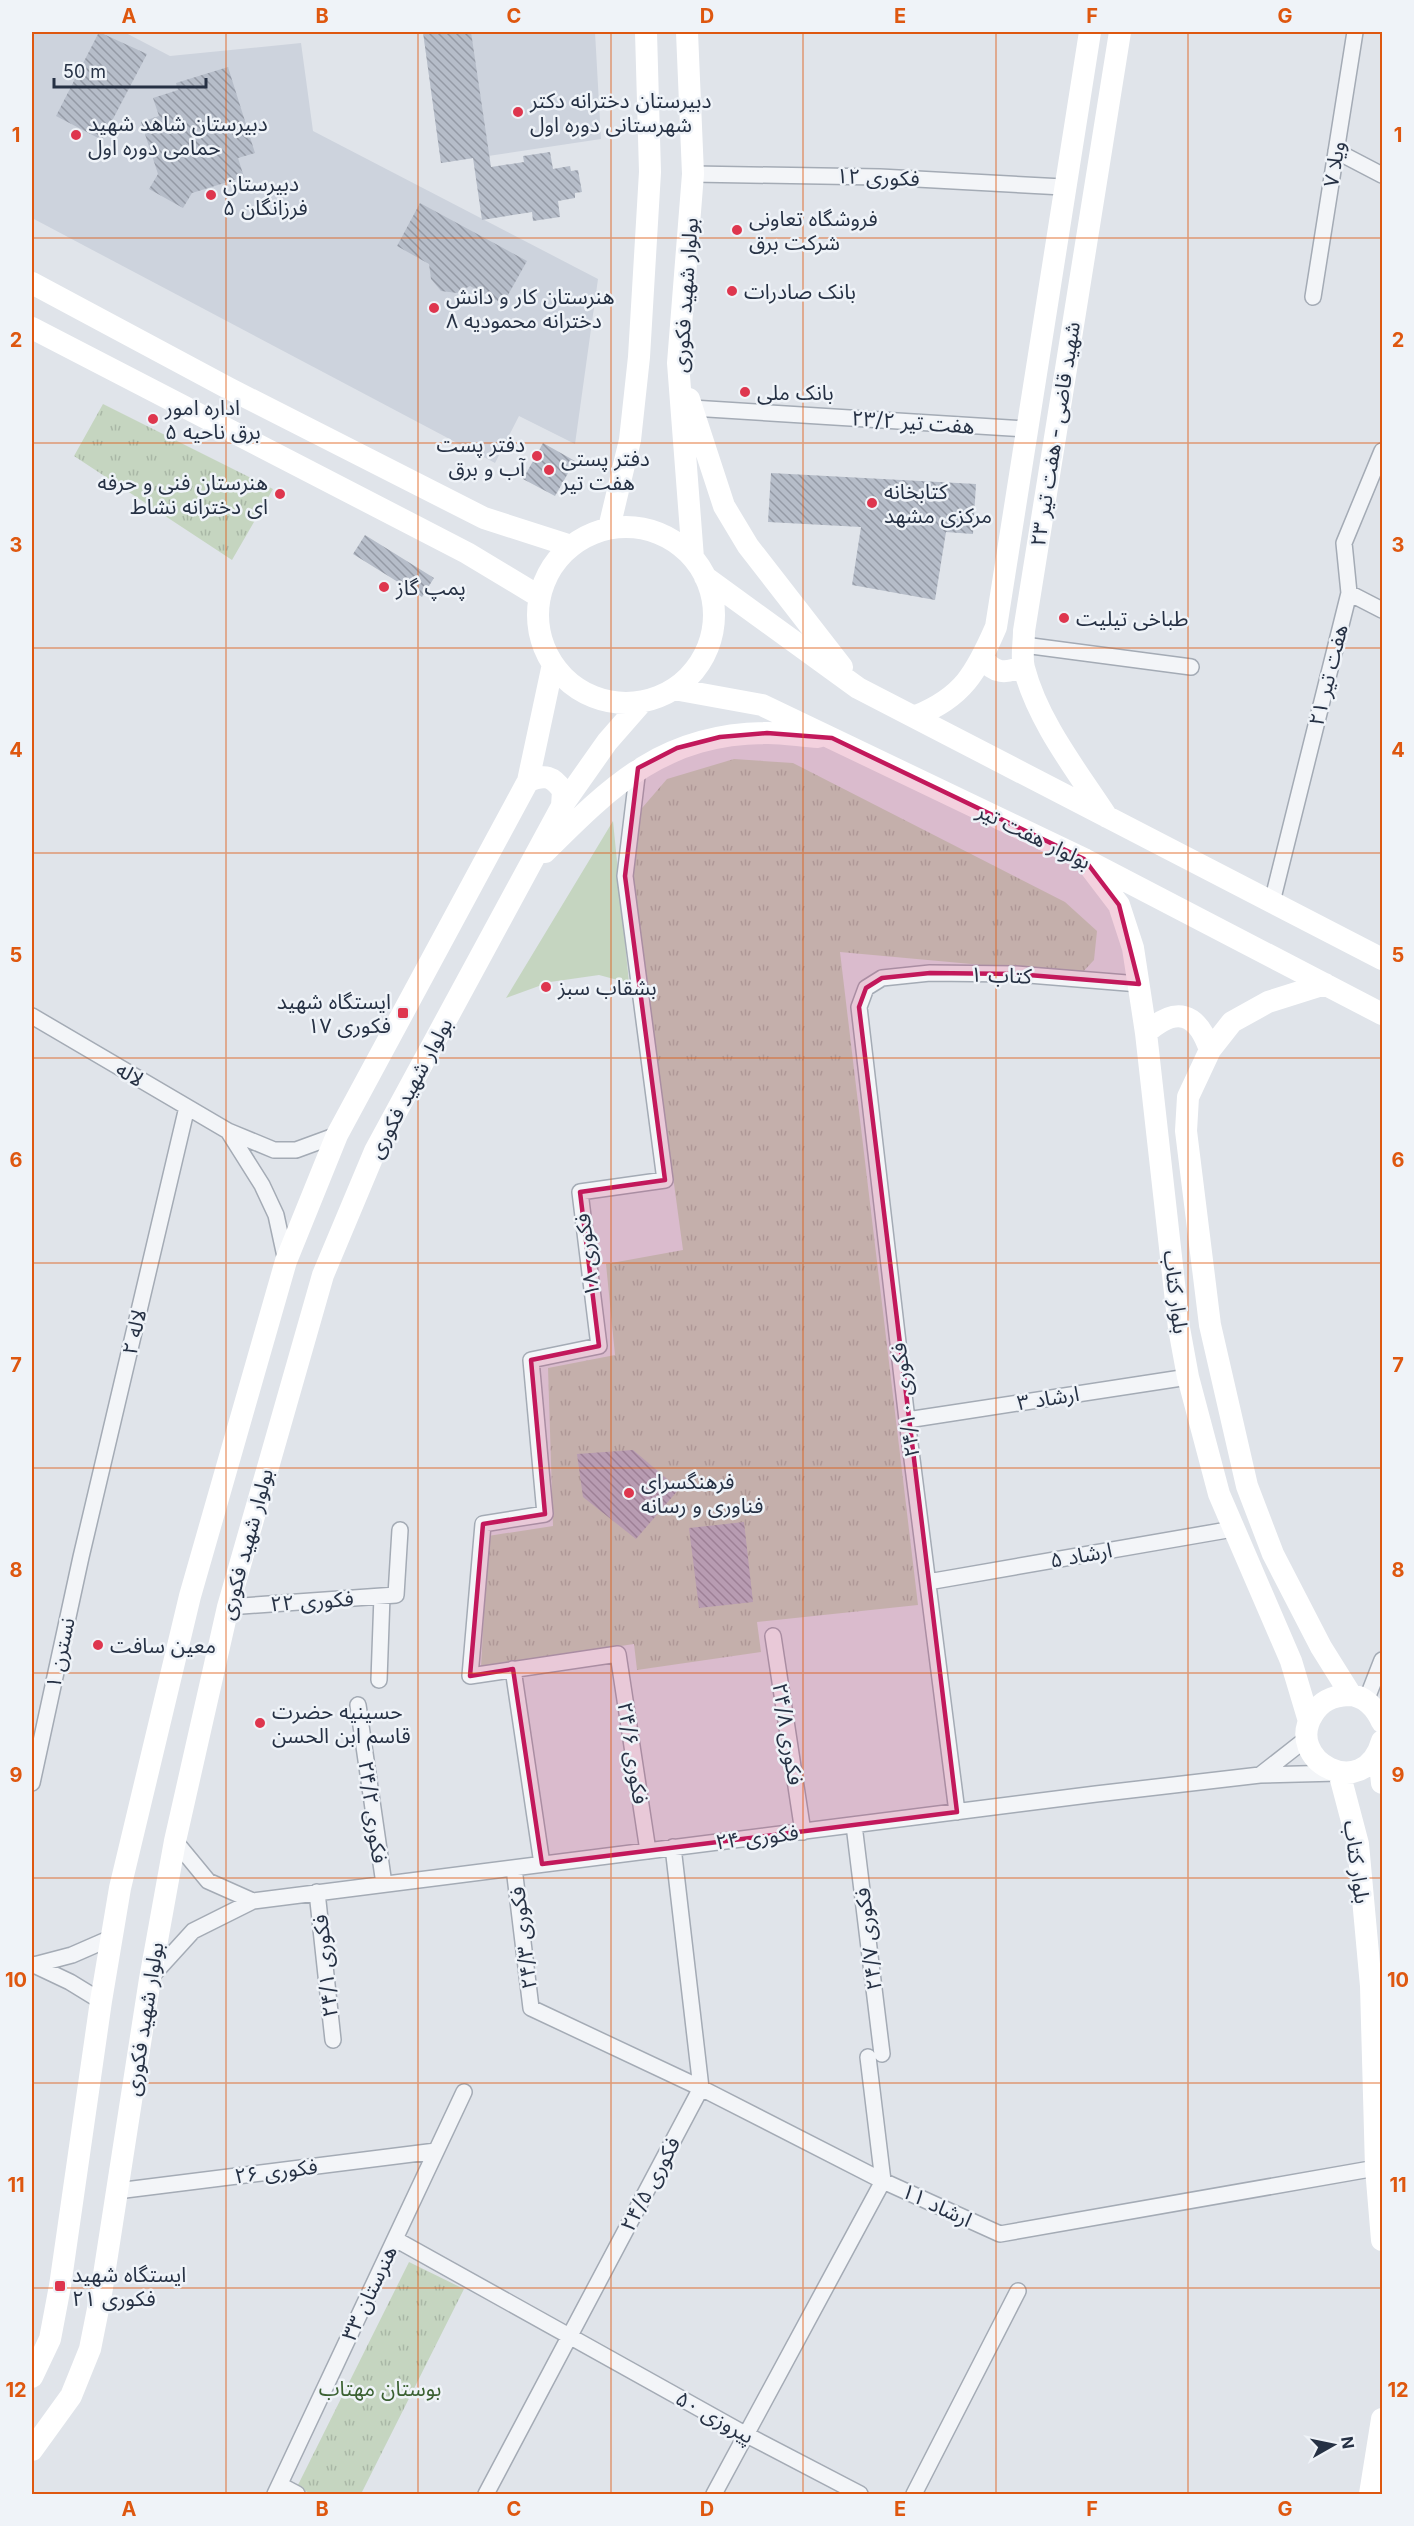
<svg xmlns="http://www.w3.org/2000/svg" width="1414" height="2526" viewBox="0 0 1414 2526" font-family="Inter,'Noto Sans Arabic',sans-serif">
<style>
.built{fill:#cdd3dd}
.green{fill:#c5d5c0}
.park{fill:url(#park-tufts)}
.building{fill:url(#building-back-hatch)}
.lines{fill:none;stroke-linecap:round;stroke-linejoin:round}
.street-casing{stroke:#a4abb5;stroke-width:18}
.street{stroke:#f3f5f8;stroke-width:15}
.secondary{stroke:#fff;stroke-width:22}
.marked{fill:#c2185b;fill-opacity:0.2;stroke:#c2185b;stroke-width:4.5;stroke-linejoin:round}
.grid{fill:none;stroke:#de570f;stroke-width:1.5;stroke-opacity:0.55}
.poi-dot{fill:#de364e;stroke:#eff3f8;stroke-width:2}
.labels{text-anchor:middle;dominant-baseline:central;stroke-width:5;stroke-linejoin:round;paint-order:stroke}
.poi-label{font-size:21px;fill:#263144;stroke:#eff3f8;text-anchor:start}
.street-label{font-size:21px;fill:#263144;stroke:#eff3f8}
.park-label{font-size:21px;fill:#3b6132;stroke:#eff3f8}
.neatline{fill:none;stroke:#de570f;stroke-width:2}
.grid-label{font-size:20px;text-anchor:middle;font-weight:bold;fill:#de570f}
</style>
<defs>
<pattern id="park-tufts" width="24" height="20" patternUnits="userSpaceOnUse" patternTransform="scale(1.5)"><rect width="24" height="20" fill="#c5d5c0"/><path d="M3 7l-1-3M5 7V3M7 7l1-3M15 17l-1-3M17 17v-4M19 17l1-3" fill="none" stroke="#a9b7a6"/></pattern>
<pattern id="building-back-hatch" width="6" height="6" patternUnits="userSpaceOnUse" patternTransform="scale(1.5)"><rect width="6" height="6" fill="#b6bdc9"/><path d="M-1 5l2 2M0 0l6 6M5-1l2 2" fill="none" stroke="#949aa5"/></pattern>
</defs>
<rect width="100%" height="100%" fill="#e0e4ea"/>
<path class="built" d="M32,32H124L170,56L301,43L313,131L598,279L575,444L519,416L495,463L32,218Z
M423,32H595L601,139L441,163Z"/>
<path class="green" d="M613,821L629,983L599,975L550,982L506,998Z"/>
<path class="park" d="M103,404L273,489L232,560L74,456Z
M734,759L793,763L1065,902L1097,931L1094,960L1081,974L840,952L918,1605L757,1622L761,1652L637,1670L634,1644L481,1667L488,1536L553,1526L548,1368L615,1355L606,1264L683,1250L632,875L636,815L667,779Z
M409,2262L464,2289L361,2494H312L297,2487Z"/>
<path class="building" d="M99,32L147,54L102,140L56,116Z
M423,32H471L491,167L524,162L523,156L550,152L553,169L570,166L571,171L578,170L582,192L575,193V198L558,201L560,217L533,221L532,212L482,220L473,158L441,163Z
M228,67L255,153L238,158L244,177L192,193L183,208L149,189L158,174L141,122L159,116L153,98L178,90L176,83Z
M420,203L527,261L503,304L470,286L457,293L441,291L431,279L429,264L397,246Z
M543,443L575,461L555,496L523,479Z
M771,473L976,484L973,534L946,532L935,600L852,585L861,527L768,522Z
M365,535L434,578L422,597L353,554Z
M633,1450L679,1489L636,1539L583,1497L577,1454Z
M744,1522L753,1602L699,1608L689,1528Z"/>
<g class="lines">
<g class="street-casing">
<path id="street" d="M1336,151L1382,175
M693,174L880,177L1063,187
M1313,297L1355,32
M692,408L1026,429
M1349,593L1382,610
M1024,645L1191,667
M638,768L625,876L665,1180L580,1192L599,1346L531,1360L545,1514L483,1524L470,1676L618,1654L648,1851
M1272,902L1349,593L1344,543L1382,451
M32,1016L228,1131L274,1150H296L337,1135
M228,1131L262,1185L276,1215L286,1261
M907,1420L1188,1377
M928,1582L1233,1529
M228,1607L396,1595L400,1530
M773,1636L803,1832
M513,1669L542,1864
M379,1680L382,1596
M1366,1701L1382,1660
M358,1705L384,1884
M1260,1775L1306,1739
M32,1783L81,1557L187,1107
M957,1812L907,1420L859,1007L866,988L882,978L930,973L1016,974L1139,984
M854,1825L882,2054
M175,1841L208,1881L253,1901
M514,1868L531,2008L701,2088L883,2181L1000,2234L1376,2168
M317,1892L333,2040
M32,1964L70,1982L101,2001
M34,1965L72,1955L111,1938
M152,1976L193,1931L253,1901L1096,1794L1260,1775L1338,1773
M117,2191L436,2151
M395,2239L745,2434L860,2494
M280,2485L297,2494
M275,2494L464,2092
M486,2494L701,2088L673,1847
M714,2494L883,2181L868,2057
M914,2494L1018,2291"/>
</g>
<use href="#street" class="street"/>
<path class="secondary" d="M687,32L693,174L678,363L693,558
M32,283L228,388L484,518L571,546
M32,328L467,553L540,597
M689,399L724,506L748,546L842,667
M538 615a88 88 0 1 1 176 0a88 88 0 1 1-176 0Z
M609,528L630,440L639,357L650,172L646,32
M705,577L858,688L1382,959
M983,658C994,674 1006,674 1023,666
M674,689L762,705L1084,859L1382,1014
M916,716C963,697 976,673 996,627L1090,32
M528,781C545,774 553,776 563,791L562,806
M1107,817C1077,771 1038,722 1024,668C1021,658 1024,643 1024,631L1120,32
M545,852C613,784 665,733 768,733C784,733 801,736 818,737
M1084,859L1119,905L1133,948L1146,1033L1179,1328L1188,1377L1219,1494L1291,1661L1309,1721
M1325,984L1268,1002L1232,1022L1210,1050L1188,1097L1186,1131L1210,1325L1247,1486L1273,1554L1321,1647L1351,1695
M1146,1033C1176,1006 1197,1012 1210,1050
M1382,1722C1376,1708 1364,1695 1348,1695C1332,1696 1321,1701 1313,1714C1283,1760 1364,1804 1382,1741
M1379,1754L1382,1783
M1339,1772L1358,1844L1371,1986L1376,2168L1382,2240
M32,2377L50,2339L60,2286L101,2001L120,1888L190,1596L286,1261L337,1135L528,781L553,664
M32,2450L71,2396L90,2349L101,2294L150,1979L175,1841L228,1607L323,1275L375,1151L562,806L607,742L642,702
M1370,2494L1382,2419"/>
</g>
<path class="marked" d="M767,733L832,738L1084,859L1119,905L1139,984L1016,974L930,973L882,978L866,988L859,1007L957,1812L542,1864L513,1669L470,1676L483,1524L545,1514L531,1360L599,1346L580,1192L665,1180L625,876L638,768L677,748L720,737Z"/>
<path class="grid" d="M226,32V2494M418,32V2494M611,32V2494M803,32V2494M996,32V2494M1188,32V2494M32,238H1382M32,443H1382M32,648H1382M32,853H1382M32,1058H1382M32,1263H1382M32,1468H1382M32,1673H1382M32,1878H1382M32,2083H1382M32,2288H1382"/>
<g class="poi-dot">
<circle cx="518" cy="112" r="6"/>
<circle cx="76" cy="135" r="6"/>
<circle cx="211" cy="195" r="6"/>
<circle cx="737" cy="230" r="6"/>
<circle cx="732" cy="291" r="6"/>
<circle cx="434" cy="308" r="6"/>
<circle cx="745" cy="392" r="6"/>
<circle cx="153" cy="419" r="6"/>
<circle cx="537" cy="456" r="6"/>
<circle cx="549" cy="470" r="6"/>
<circle cx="280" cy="494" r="6"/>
<circle cx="872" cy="503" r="6"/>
<circle cx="384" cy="587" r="6"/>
<circle cx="1064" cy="618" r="6"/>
<circle cx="546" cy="987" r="6"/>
<rect x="397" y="1007" width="12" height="12" rx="3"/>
<circle cx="629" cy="1493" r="6"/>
<circle cx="98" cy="1645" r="6"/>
<circle cx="260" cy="1723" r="6"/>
<rect x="54" y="2280" width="12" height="12" rx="3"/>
</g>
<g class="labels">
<g class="poi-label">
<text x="530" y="100">دبیرستان دخترانه دکتر<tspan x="530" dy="24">شهرستانی دوره اول</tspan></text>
<text x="88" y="123">دبیرستان شاهد شهید<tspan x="88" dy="24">حمامی دوره اول</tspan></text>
<text x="223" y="183">دبیرستان<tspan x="223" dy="24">فرزانگان ۵</tspan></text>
<text x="749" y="218">فروشگاه تعاونی<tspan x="749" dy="24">شرکت برق</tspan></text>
<text x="744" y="291">بانک صادرات</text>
<text x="446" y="296">هنرستان کار و دانش<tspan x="446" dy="24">دخترانه محمودیه ۸</tspan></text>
<text x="757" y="392">بانک ملی</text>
<text x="165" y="407">اداره امور<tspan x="165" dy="24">برق ناحیه ۵</tspan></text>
<text x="525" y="444" text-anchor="end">دفتر پست<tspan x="525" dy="24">آب و برق</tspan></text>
<text x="561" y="458">دفتر پستی<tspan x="561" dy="24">هفت تیر</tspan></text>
<text x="268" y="482" text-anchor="end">هنرستان فنی و حرفه<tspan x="268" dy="24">ای دخترانه نشاط</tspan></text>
<text x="884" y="491">کتابخانه<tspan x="884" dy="24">مرکزی مشهد</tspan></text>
<text x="396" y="587">پمپ گاز</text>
<text x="1076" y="618">طباخی تیلیت</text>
<text x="558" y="987">بشقاب سبز</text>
<text x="391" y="1001" text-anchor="end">ایستگاه شهید<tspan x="391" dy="24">فکوری ۱۷</tspan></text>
<text x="641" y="1481">فرهنگسرای<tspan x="641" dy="24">فناوری و رسانه</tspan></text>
<text x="110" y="1645">معین سافت</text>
<text x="272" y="1711">حسینیه حضرت<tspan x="272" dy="24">قاسم ابن الحسن</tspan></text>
<text x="72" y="2274">ایستگاه شهید<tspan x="72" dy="24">فکوری ۲۱</tspan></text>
</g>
<g class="street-label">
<text transform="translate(1334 164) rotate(-81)">ویلا ۷</text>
<text transform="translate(878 177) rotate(2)">فکوری ۱۲</text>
<text transform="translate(685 295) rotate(-86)">بولوار شهید فکوری</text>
<text transform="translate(913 422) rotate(4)">هفت تیر ۲۳/۲</text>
<text transform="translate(1055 434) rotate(-81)">شهید قاضی - هفت تیر ۲۳</text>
<text transform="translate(1328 675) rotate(-76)">هفت تیر ۲۱</text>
<text transform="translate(1034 836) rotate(26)">بولوار هفت تیر</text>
<text transform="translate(1001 975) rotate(2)">کتاب ۱</text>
<text transform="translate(130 1074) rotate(30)">لاله</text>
<text transform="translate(410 1088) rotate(-62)">بولوار شهید فکوری</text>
<text transform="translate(587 1255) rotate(-97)">فکوری ١٨</text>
<text transform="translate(1176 1292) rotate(83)">بلوار کتاب</text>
<text transform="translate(134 1332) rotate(-77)">لاله ۲</text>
<text transform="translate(1048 1398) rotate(-9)">ارشاد ۳</text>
<text transform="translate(905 1400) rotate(-97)">فکوری ۲۴/۱۰</text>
<text transform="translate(246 1544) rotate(-75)">بولوار شهید فکوری</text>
<text transform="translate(1081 1555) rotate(-10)">ارشاد ۵</text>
<text transform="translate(312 1601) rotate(-4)">فکوری ۲۲</text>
<text transform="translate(60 1653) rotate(-78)">نسترن ۱</text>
<text transform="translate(788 1734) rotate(81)">فکوری ۲۴/۸</text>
<text transform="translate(633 1753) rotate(81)">فکوری ۲۴/۶</text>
<text transform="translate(373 1812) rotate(82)">فکوری ۲۴/۲</text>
<text transform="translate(757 1837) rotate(-7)">فکوری ۲۴</text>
<text transform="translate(1357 1862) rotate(82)">بلوار کتاب</text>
<text transform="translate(523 1938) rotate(-97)">فکوری ۲۴/۳</text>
<text transform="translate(868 1939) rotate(-97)">فکوری ۲۴/۷</text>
<text transform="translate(325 1966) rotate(-96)">فکوری ۲۴/۱</text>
<text transform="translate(144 2019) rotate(-81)">بولوار شهید فکوری</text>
<text transform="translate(276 2171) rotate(-7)">فکوری ۲۶</text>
<text transform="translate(650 2184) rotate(-62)">فکوری ۲۴/۵</text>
<text transform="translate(937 2205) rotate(25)">ارشاد ۱۱</text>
<text transform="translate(369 2293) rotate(-65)">هنرستان ۳۳</text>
<text transform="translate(715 2417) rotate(29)">پیروزی ۵۰</text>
</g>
<g class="park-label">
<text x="380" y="2388">بوستان مهتاب</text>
</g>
</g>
<rect width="1414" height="2526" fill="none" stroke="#eff3f8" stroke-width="66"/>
<g transform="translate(1333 2445) rotate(81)" stroke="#eff3f8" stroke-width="4.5" paint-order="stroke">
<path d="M0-4.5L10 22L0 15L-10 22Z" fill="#263144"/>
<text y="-9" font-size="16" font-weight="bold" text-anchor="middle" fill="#263144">N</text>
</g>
<path d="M54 78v9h152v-9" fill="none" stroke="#263144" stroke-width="3"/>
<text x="63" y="78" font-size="18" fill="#263144" stroke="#eff3f8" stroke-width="4.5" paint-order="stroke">50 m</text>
<rect x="33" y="33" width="1348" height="2460" class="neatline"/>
<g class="grid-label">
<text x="129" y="23">A</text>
<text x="322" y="23">B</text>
<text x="514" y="23">C</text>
<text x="707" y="23">D</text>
<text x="900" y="23">E</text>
<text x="1092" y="23">F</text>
<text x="1285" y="23">G</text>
<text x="16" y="142">1</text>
<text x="1398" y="142">1</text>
<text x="16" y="347">2</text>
<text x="1398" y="347">2</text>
<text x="16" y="552">3</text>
<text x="1398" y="552">3</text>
<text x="16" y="757">4</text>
<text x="1398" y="757">4</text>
<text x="16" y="962">5</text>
<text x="1398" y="962">5</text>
<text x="16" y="1167">6</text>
<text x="1398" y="1167">6</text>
<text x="16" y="1372">7</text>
<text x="1398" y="1372">7</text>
<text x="16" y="1577">8</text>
<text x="1398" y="1577">8</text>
<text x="16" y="1782">9</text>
<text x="1398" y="1782">9</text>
<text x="16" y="1987">10</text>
<text x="1398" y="1987">10</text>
<text x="16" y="2192">11</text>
<text x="1398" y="2192">11</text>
<text x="16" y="2397">12</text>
<text x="1398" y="2397">12</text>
<text x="129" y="2516">A</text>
<text x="322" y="2516">B</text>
<text x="514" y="2516">C</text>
<text x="707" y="2516">D</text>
<text x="900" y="2516">E</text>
<text x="1092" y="2516">F</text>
<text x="1285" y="2516">G</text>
</g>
</svg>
